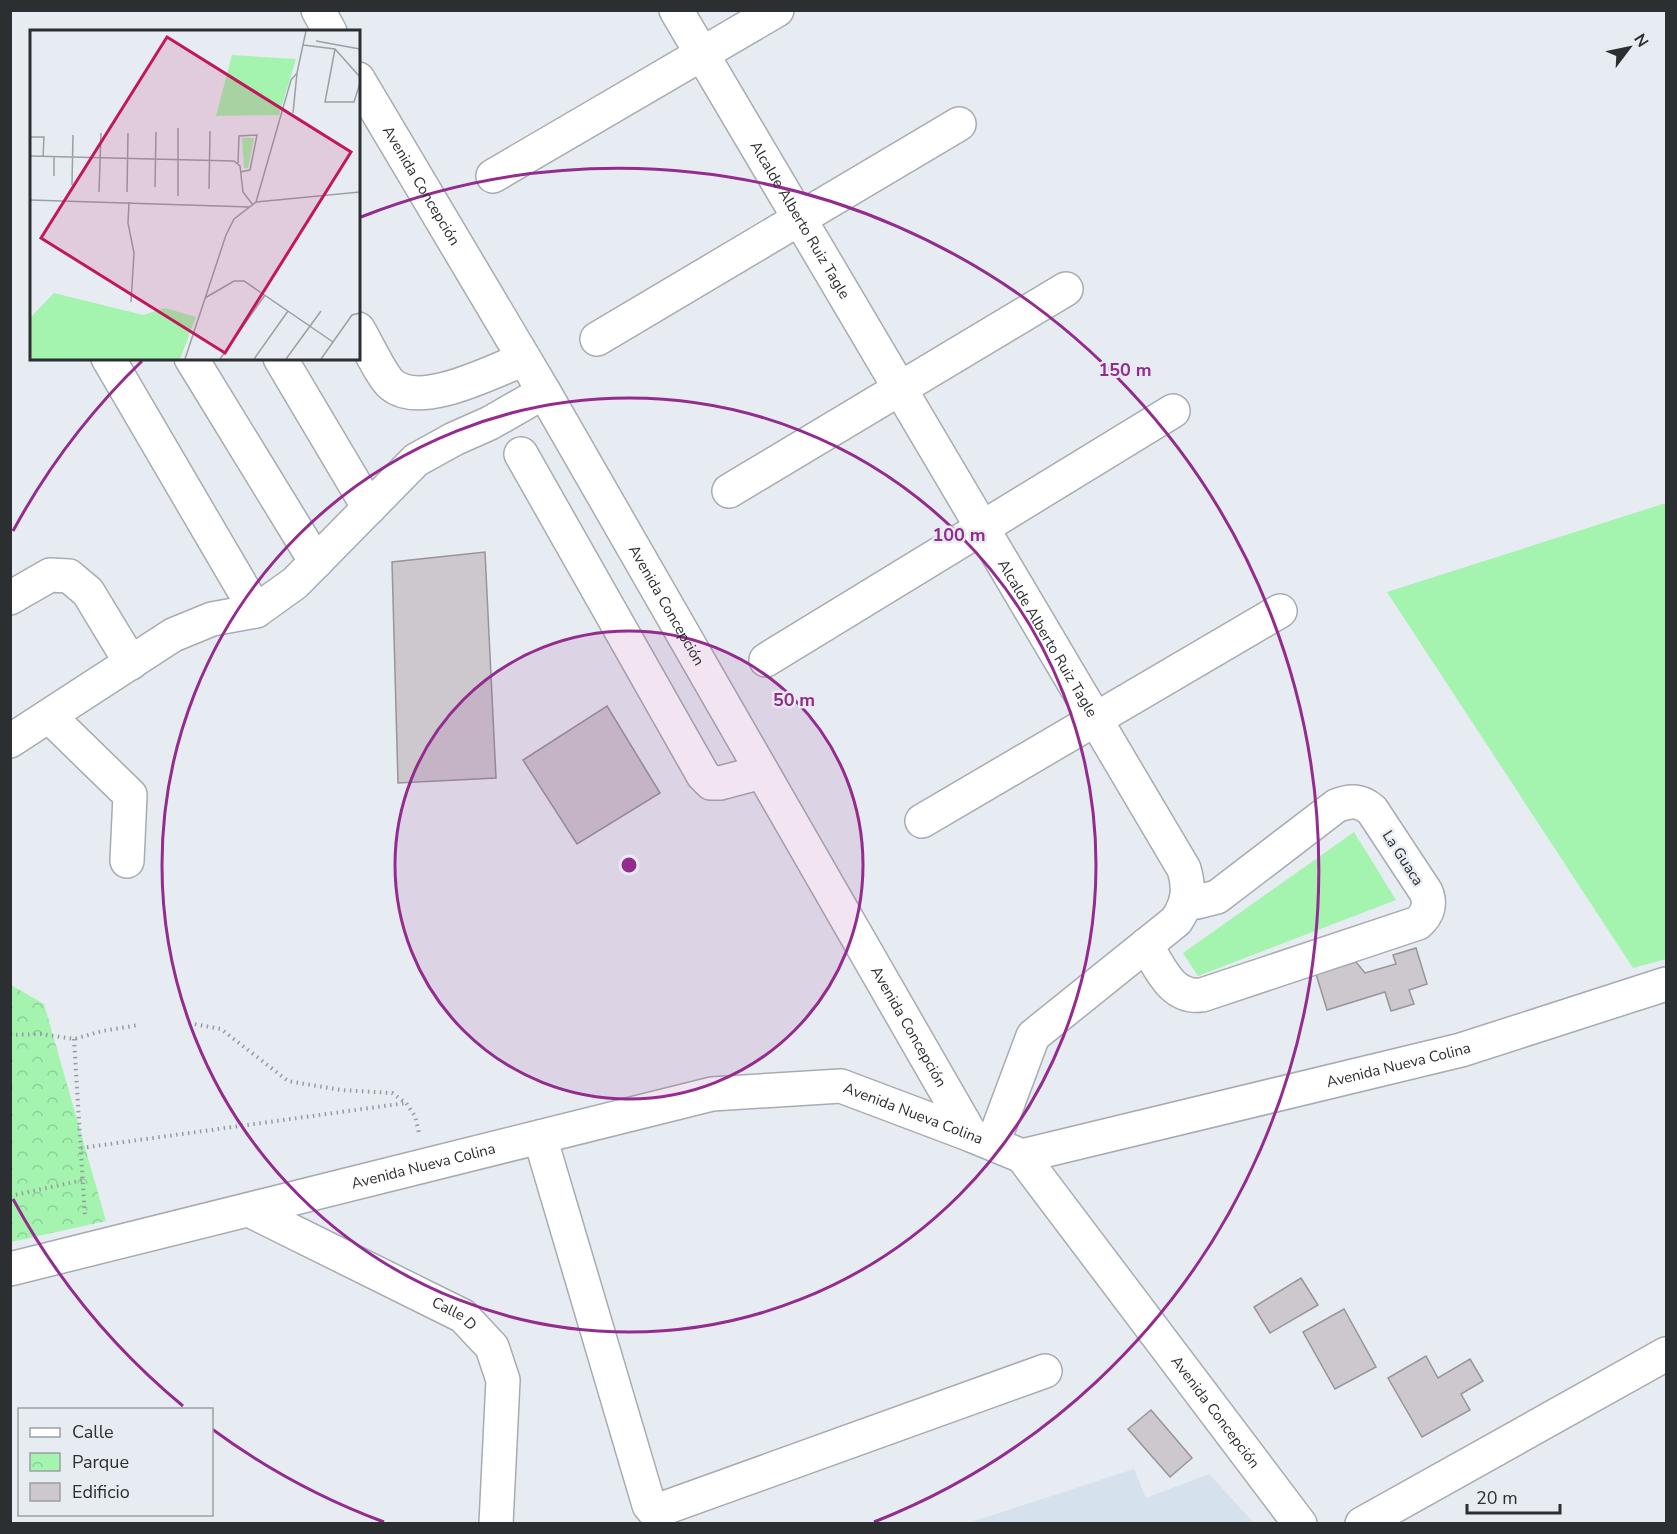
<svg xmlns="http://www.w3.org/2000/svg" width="1677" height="1534" viewBox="0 0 1677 1534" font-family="'Nunito Sans',sans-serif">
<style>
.built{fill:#d5e1ed}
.green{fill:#a4f3ae}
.park{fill:url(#park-crowns)}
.building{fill:#ccc8ce;stroke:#98949b;stroke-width:1.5}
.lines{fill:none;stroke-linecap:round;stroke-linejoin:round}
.minor-casing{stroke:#a6acb2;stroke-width:36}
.path{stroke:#989ca1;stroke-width:4;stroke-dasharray:1.5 4.5;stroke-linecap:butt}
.minor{stroke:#fff;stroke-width:33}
.ring{fill:none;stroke:#942b8e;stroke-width:3}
.labels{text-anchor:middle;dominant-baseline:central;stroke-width:5;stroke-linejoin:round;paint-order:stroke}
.street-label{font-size:15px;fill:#2c2f31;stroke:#e6ecf2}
.inset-road{fill:none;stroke:#9ca0a5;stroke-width:1.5}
.view{fill:#c2185b;fill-opacity:0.15;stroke:#c2185b;stroke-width:3}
.inset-edge{fill:none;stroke:#2c2f31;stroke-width:3}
.centre{fill:#942b8e;stroke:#e6ecf2;stroke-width:3}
.ring-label{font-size:18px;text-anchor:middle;font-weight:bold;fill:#942b8e;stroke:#e6ecf2;stroke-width:5;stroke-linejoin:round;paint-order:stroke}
</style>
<defs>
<pattern id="park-crowns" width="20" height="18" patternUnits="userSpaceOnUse" patternTransform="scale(1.5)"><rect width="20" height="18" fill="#a4f3ae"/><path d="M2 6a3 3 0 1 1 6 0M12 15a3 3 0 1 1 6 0" fill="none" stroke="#8dd196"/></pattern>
</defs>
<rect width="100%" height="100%" fill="#e6ecf2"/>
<path class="built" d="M1134,1469L1146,1498L1209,1474L1254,1523H968Z"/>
<path class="green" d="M1666,503V959L1633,968L1387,592Z
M1354,832L1396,900L1198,976L1183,953Z"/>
<path class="park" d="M11,985L44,1004L106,1221L11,1242Z"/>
<path class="building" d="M485,552L496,778L398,783L392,562Z
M607,706L660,793L577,844L523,760Z
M1416,948L1427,984L1409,990L1414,1004L1391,1011L1385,992L1327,1010L1316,974L1356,962L1365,973L1396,964L1393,955Z
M1301,1278L1318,1305L1270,1333L1254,1307Z
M1344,1309L1376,1367L1335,1389L1303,1332Z
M1426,1356L1438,1378L1470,1359L1483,1381L1461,1394L1470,1410L1422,1437L1388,1378Z
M1151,1410L1192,1458L1170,1477L1128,1429Z"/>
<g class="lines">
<g class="minor-casing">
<g id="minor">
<path d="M318,10L330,32"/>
<path id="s1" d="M676,10L1184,869C1190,889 1188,904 1176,921L1033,1036L993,1143"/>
<path id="s2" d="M358,79L544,392L971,1135"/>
<path d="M493,176L777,10"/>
<path d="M358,329C366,342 382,377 392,385C422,409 493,371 524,359"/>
<path d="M597,339L959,124"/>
<path d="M108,358L256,611"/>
<path d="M191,358L316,562"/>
<path d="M280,358L369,508"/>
<path d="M521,454L703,775L711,783H720L762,772"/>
<path d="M729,491L1066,289"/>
<path d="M10,598L50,575L69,576L88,592L131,663"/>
<path d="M766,660L1173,411"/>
<path d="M49,716L130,795L127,861"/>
<path d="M10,741L173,635L212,619L256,611L295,583L416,460L454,439L490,423L544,392"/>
<path d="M922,821L1280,611"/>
<path d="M1146,945C1160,967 1171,999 1202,995L1418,923C1428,914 1431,904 1426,892L1372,810C1360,800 1350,800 1336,806L1217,897L1197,902L1186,901"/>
<path d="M540,1137L649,1505L653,1510H659L1045,1371"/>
<path id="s3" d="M1022,1156L1300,1524"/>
<path id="s4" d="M249,1210L463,1316L492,1347L503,1380L496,1524"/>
<path id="s5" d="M10,1269L712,1094L841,1086L971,1135L1022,1156L1461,1050L1666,984"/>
<path d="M1362,1524L1666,1354"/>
</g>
</g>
<path class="path" d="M189,1023L221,1029L288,1081L341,1090L392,1093L406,1103L415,1116L419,1133
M10,1035L41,1034L74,1039L102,1031L139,1025
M74,1039L85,1218
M81,1148L406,1103
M10,1196L83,1180"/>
<use href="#minor" class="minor"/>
</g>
<circle cx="629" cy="865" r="234" fill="#942b8e" fill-opacity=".12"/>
<g class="ring">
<circle cx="629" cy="865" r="234"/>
<circle cx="629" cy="865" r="467"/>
<path d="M384 1522A701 701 0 0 1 212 1429M183 1406A701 701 0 0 1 13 1199M13 531A701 701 0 0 1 142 361M361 217A701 701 0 1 1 874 1522"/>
</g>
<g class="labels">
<g class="street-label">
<text stroke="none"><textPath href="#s2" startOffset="124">Avenida Concepción</textPath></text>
<text stroke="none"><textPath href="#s1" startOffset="244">Alcalde Alberto Ruiz Tagle</textPath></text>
<text stroke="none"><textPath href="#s2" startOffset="610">Avenida Concepción</textPath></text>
<text stroke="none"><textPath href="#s1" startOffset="730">Alcalde Alberto Ruiz Tagle</textPath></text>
<text transform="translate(1403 858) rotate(57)">La Guaca</text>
<text stroke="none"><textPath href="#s2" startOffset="1096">Avenida Concepción</textPath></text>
<text stroke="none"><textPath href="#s5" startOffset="1434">Avenida Nueva Colina</textPath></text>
<text stroke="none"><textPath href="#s5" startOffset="930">Avenida Nueva Colina</textPath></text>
<text stroke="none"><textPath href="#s5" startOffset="426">Avenida Nueva Colina</textPath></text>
<text stroke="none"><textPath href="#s4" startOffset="230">Calle D</textPath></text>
<text stroke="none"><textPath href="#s3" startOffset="321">Avenida Concepción</textPath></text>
</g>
</g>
<g transform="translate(30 30)">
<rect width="330" height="330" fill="#e6ecf2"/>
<path d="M202,25L266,29L249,85L186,86ZM212,108H224L218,138H214Z" fill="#a4f3ae"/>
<path d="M24,263L113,285L135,278L166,287L150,329H0V288Z" fill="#a4f3ae"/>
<path class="inset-road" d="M286,11L330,19M273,15L305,19L330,47M305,19L295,72H324L330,53M263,83L267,43M0,107H14L13,127M0,126L204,131L210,136L213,162L223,175M208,133L209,106L227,105L220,140L210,142M24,146V127M42,155L43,105M125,157L126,102M179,159L180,101M69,162L71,103M97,162L98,103M148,166V98M0,170L220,177M99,172L98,193L104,223L101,272M226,172L330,162M175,268L204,251H214L303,312M155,329L196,205L204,189L226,172L261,50L267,43L276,1M190,329L235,265M224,329L258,281M256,329L291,281M291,329L322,285L330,283"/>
<path class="view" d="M137,7L321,122L195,323L11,208Z"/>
<rect width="330" height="330" class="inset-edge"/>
</g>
<circle cx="629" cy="865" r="9" class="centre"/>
<g class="ring-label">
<text x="1125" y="376">150 m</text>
<text x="959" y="541">100 m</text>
<text x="794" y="706">50 m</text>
</g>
<rect width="1677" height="1534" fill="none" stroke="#2c2f31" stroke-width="24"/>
<rect x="18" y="1408" width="195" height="108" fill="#e6ecf2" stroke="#9ca0a5" stroke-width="1.5"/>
<rect x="30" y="1428" width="30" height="9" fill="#ffffff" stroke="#9ca0a5" stroke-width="1.5"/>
<text x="72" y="1438" font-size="18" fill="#2c2f31">Calle</text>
<rect x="30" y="1453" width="30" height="18" fill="url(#park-crowns)" stroke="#9ca0a5" stroke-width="1.5"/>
<text x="72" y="1468" font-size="18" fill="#2c2f31">Parque</text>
<rect x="30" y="1483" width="30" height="18" fill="#ccc8ce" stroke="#9ca0a5" stroke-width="1.5"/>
<text x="72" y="1498" font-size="18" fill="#2c2f31">Edificio</text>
<g transform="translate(1629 48) rotate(58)" stroke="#e6ecf2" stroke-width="4.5" paint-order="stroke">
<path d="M0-4.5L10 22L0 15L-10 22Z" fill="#2c2f31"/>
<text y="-9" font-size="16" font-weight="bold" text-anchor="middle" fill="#2c2f31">N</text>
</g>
<path d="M1467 1504v9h93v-9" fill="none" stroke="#2c2f31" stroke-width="3"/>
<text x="1476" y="1504" font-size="18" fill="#2c2f31" stroke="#e6ecf2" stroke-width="4.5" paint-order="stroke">20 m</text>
</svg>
